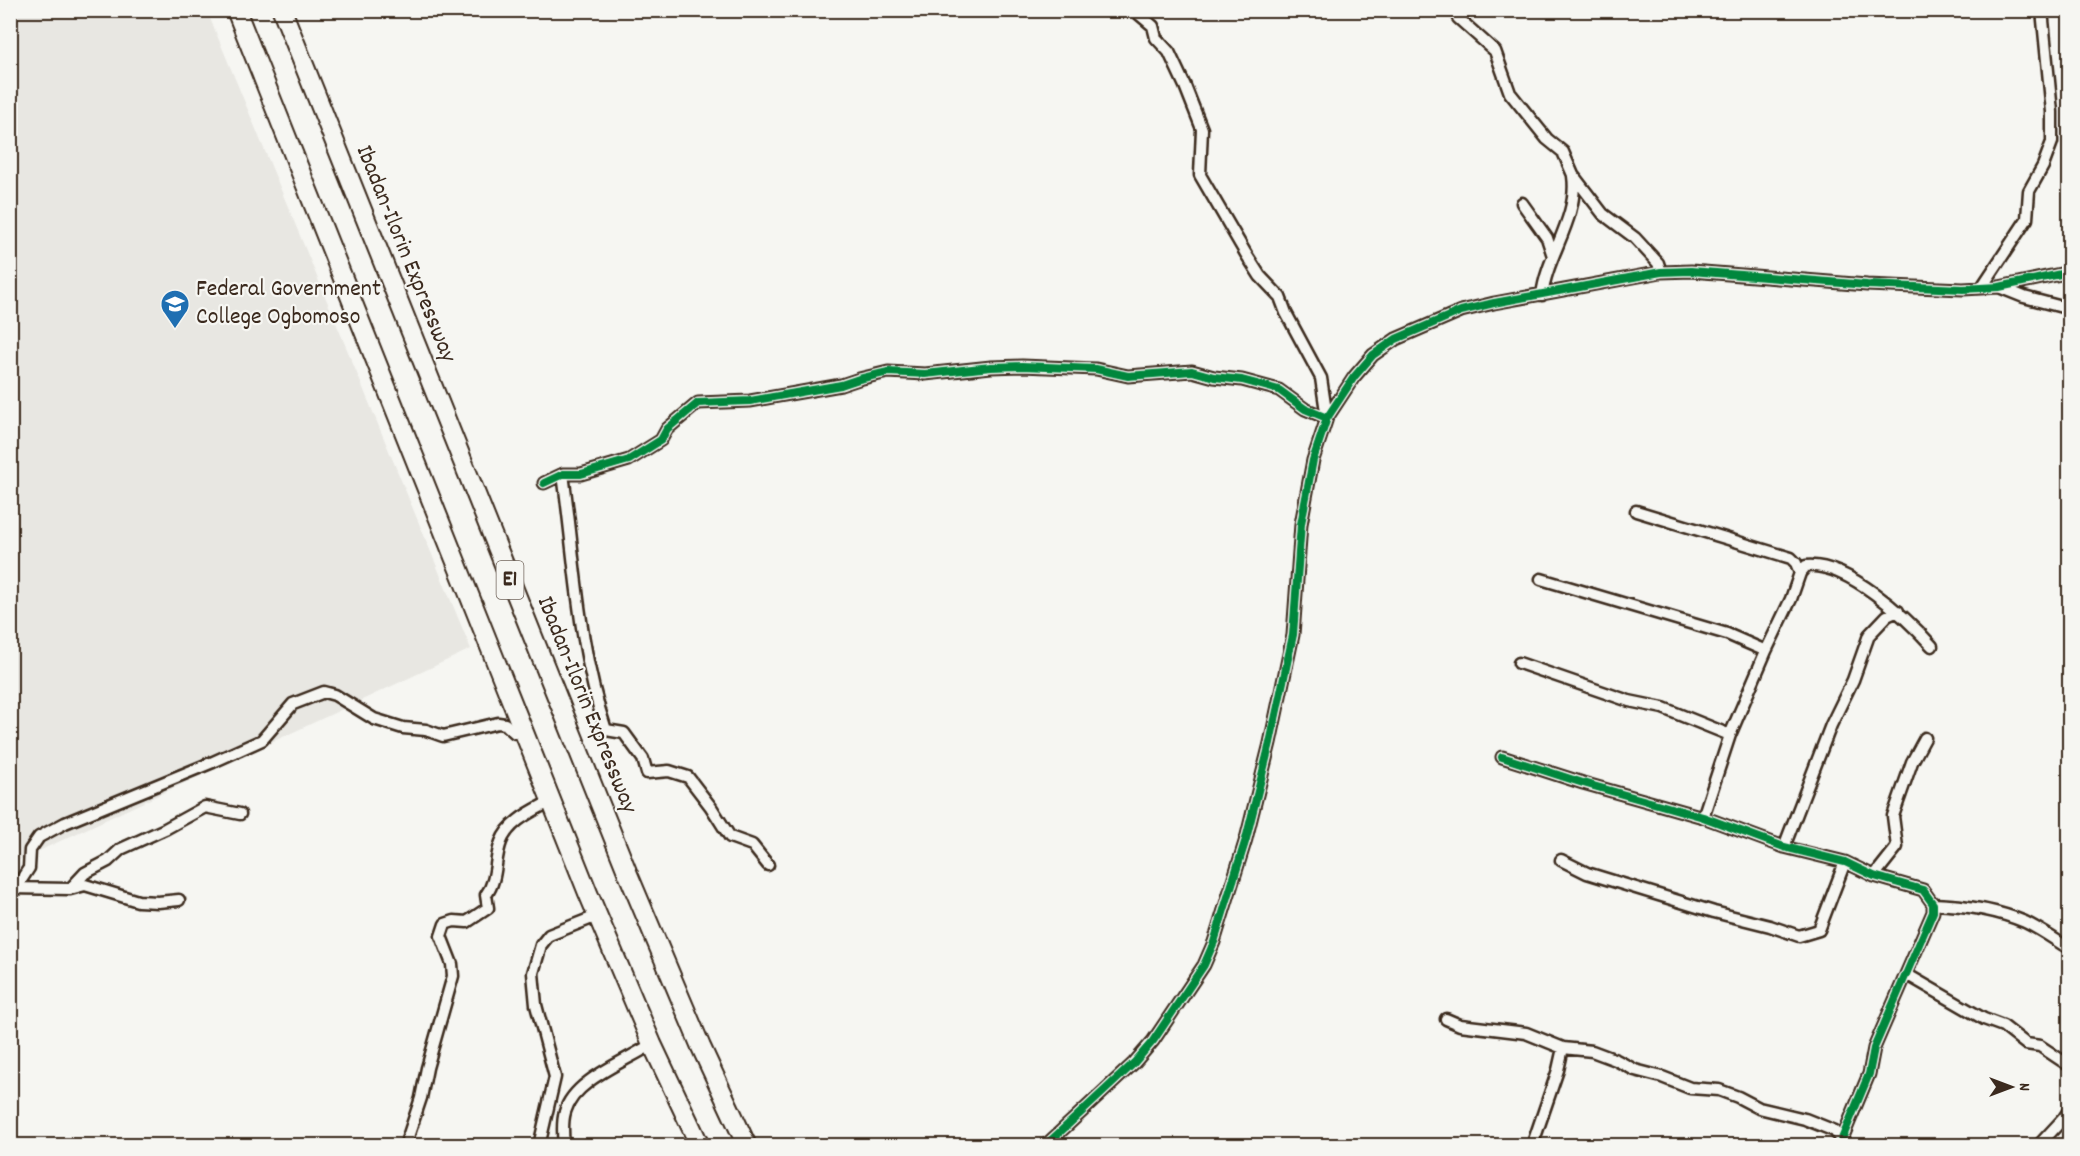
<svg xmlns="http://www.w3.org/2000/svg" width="2080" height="1156" viewBox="0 0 2080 1156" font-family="Dekko,sans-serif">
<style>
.built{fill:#e8e7e2}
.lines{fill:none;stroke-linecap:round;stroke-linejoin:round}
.street-casing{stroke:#3b2a1e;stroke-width:15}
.highway-casing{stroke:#3b2a1e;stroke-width:22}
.street{stroke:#f6f6f2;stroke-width:10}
.highway{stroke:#f6f6f2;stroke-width:18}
.cycleway-casing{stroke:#f6f6f2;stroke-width:11}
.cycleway{stroke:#00873e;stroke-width:8}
.labels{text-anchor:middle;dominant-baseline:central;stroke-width:4.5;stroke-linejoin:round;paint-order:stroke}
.shield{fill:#f6f6f2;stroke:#73675e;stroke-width:1.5}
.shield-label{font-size:22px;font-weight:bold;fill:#3b2a1e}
.street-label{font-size:24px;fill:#3b2a1e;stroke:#f6f6f2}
.poi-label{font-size:24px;fill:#3b2a1e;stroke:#f6f6f2;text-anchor:start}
</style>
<rect width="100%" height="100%" fill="#f6f6f2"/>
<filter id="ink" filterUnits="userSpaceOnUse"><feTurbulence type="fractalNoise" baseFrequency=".0167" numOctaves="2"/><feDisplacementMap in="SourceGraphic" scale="12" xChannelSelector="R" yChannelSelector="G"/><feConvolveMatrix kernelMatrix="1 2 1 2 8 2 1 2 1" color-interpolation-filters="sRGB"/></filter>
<g filter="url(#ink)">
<path class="built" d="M10,11H207L471,649L11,864Z"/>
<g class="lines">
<g class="street-casing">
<path id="street" d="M1134,10L1153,26L1156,38L1169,52L1185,86L1202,129L1200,175L1246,254L1260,276L1280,297L1286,313L1321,378L1327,418
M1458,18L1495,51L1510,93L1547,139L1563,152L1573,175L1603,214L1635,238L1658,263L1661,272
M1522,203L1547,238L1553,256
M1982,287L2027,219L2029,191L2043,166L2052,142V112L2042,10
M1999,287L2024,297L2070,309
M1542,295C1547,254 1579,218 1573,176
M563,474C575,559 578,648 606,730L624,733L643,759L647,773L669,771L688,777L711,807L730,837L752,845L768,865
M544,483L563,474H581L629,460L661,440L667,429L698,403L750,401L841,385L859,379L888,372L925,374L991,367L1022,366L1096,369L1128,376L1192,371L1214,377L1242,380L1279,390L1305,409L1327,418
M1636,511L1791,558L1796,563L1800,573L1791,599L1766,651L1730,735L1703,817
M1800,573L1806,566C1847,562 1906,617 1932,646
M1541,579L1727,634L1766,651
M1519,663L1629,701L1663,708L1730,735
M1502,757L1583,783L1703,817L1784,847L1845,862L1874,876L1923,890L1933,904V912L1874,1048L1869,1074L1839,1146
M1784,847L1831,725L1853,680L1869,635L1887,616L1898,611
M1561,860L1587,873L1714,912L1770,926L1799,936L1819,930L1845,862
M1874,876L1897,847L1893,816L1912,762L1925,738
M11,888L70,889L85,885L138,901L158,902L179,900
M16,888L29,868L30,850L39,837L65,823L213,762L262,740L293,704L324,692L335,695L374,719L403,728L426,730L443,736L498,723L505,724L515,733L523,731
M70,889L85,873L108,861L121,849L165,829L205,807L240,814
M1933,904C1963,905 1997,910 2025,922C2040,929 2055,940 2070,949
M1906,974L1984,1019L2003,1026L2026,1044L2040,1046L2070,1066
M1446,1019L1460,1025L1526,1033L1563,1048L1592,1051L1616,1060L1635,1070L1662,1077L1690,1088L1719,1090L1738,1097L1759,1108L1805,1119L1835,1131L1841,1141
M405,1146L421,1098L427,1068L453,976L452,964L441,936L445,924L454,921L467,922L488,908L486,895C498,879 494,860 501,842C509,821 533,811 551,801
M539,1146L555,1077L536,1005L533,973L541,945L549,935L597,916
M564,1146C563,1136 562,1122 565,1112C573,1080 627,1061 652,1044
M1045,1146L1134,1063L1153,1041L1204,965L1214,942L1246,839L1270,743L1293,635L1301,524L1313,460L1327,418L1354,377L1373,355L1396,339L1461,311L1494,303L1661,272L1691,271L1867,285L1963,289L1999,287L2070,272
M1532,1146L1558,1070L1563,1048
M2038,1146L2064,1118L2070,1109"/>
</g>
<g class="highway-casing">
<path id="highway" d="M236,10L588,893L652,1044L700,1146
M282,10L628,874L701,1047L747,1146"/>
</g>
<use href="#street" class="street"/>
<use href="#highway" class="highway"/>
<g class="cycleway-casing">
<path id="cycleway" d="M544,483L563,474H581L629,460L661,440L667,429L698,403L750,401L841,385L859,379L888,372L925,374L991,367L1022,366L1096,369L1128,376L1192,371L1214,377L1242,380L1279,390L1305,409L1327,418
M1502,757L1583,783L1703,817L1784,847L1845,862L1874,876L1923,890L1933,904V912L1874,1048L1869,1074L1839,1146
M1045,1146L1134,1063L1153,1041L1204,965L1214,942L1246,839L1270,743L1293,635L1301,524L1313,460L1327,418L1354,377L1373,355L1396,339L1461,311L1494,303L1661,272L1691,271L1867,285L1963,289L1999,287L2070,272"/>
</g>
<use href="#cycleway" class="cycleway"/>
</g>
</g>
<defs>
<g id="university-pin" transform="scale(1.5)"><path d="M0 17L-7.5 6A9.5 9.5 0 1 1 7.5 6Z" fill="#1f6fb2" stroke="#f6f6f2"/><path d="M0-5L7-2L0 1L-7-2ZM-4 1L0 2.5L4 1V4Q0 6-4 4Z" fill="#fff"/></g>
</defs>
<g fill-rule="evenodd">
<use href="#university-pin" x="175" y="304"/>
</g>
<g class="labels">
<rect class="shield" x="496.5" y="561" width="27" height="38" rx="4.5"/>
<g class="shield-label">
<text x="510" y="580">E1</text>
</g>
<g class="street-label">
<text transform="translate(405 254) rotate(68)">Ibadan-Ilorin Expressway</text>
<text transform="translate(586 705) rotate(68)">Ibadan-Ilorin Expressway</text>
</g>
<g class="poi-label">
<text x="196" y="290">Federal Government<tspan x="196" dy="28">College Ogbomoso</tspan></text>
</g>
</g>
<rect width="2080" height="1156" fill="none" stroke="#f6f6f2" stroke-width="36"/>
<rect x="18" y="18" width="2044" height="1120" fill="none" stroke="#3b2a1e" stroke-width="2" filter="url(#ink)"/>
<g transform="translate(2011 1087) rotate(90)" stroke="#f6f6f2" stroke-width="4.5" paint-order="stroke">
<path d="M0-4.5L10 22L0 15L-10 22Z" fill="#3b2a1e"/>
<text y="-9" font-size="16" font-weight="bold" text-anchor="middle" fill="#3b2a1e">N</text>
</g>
</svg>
